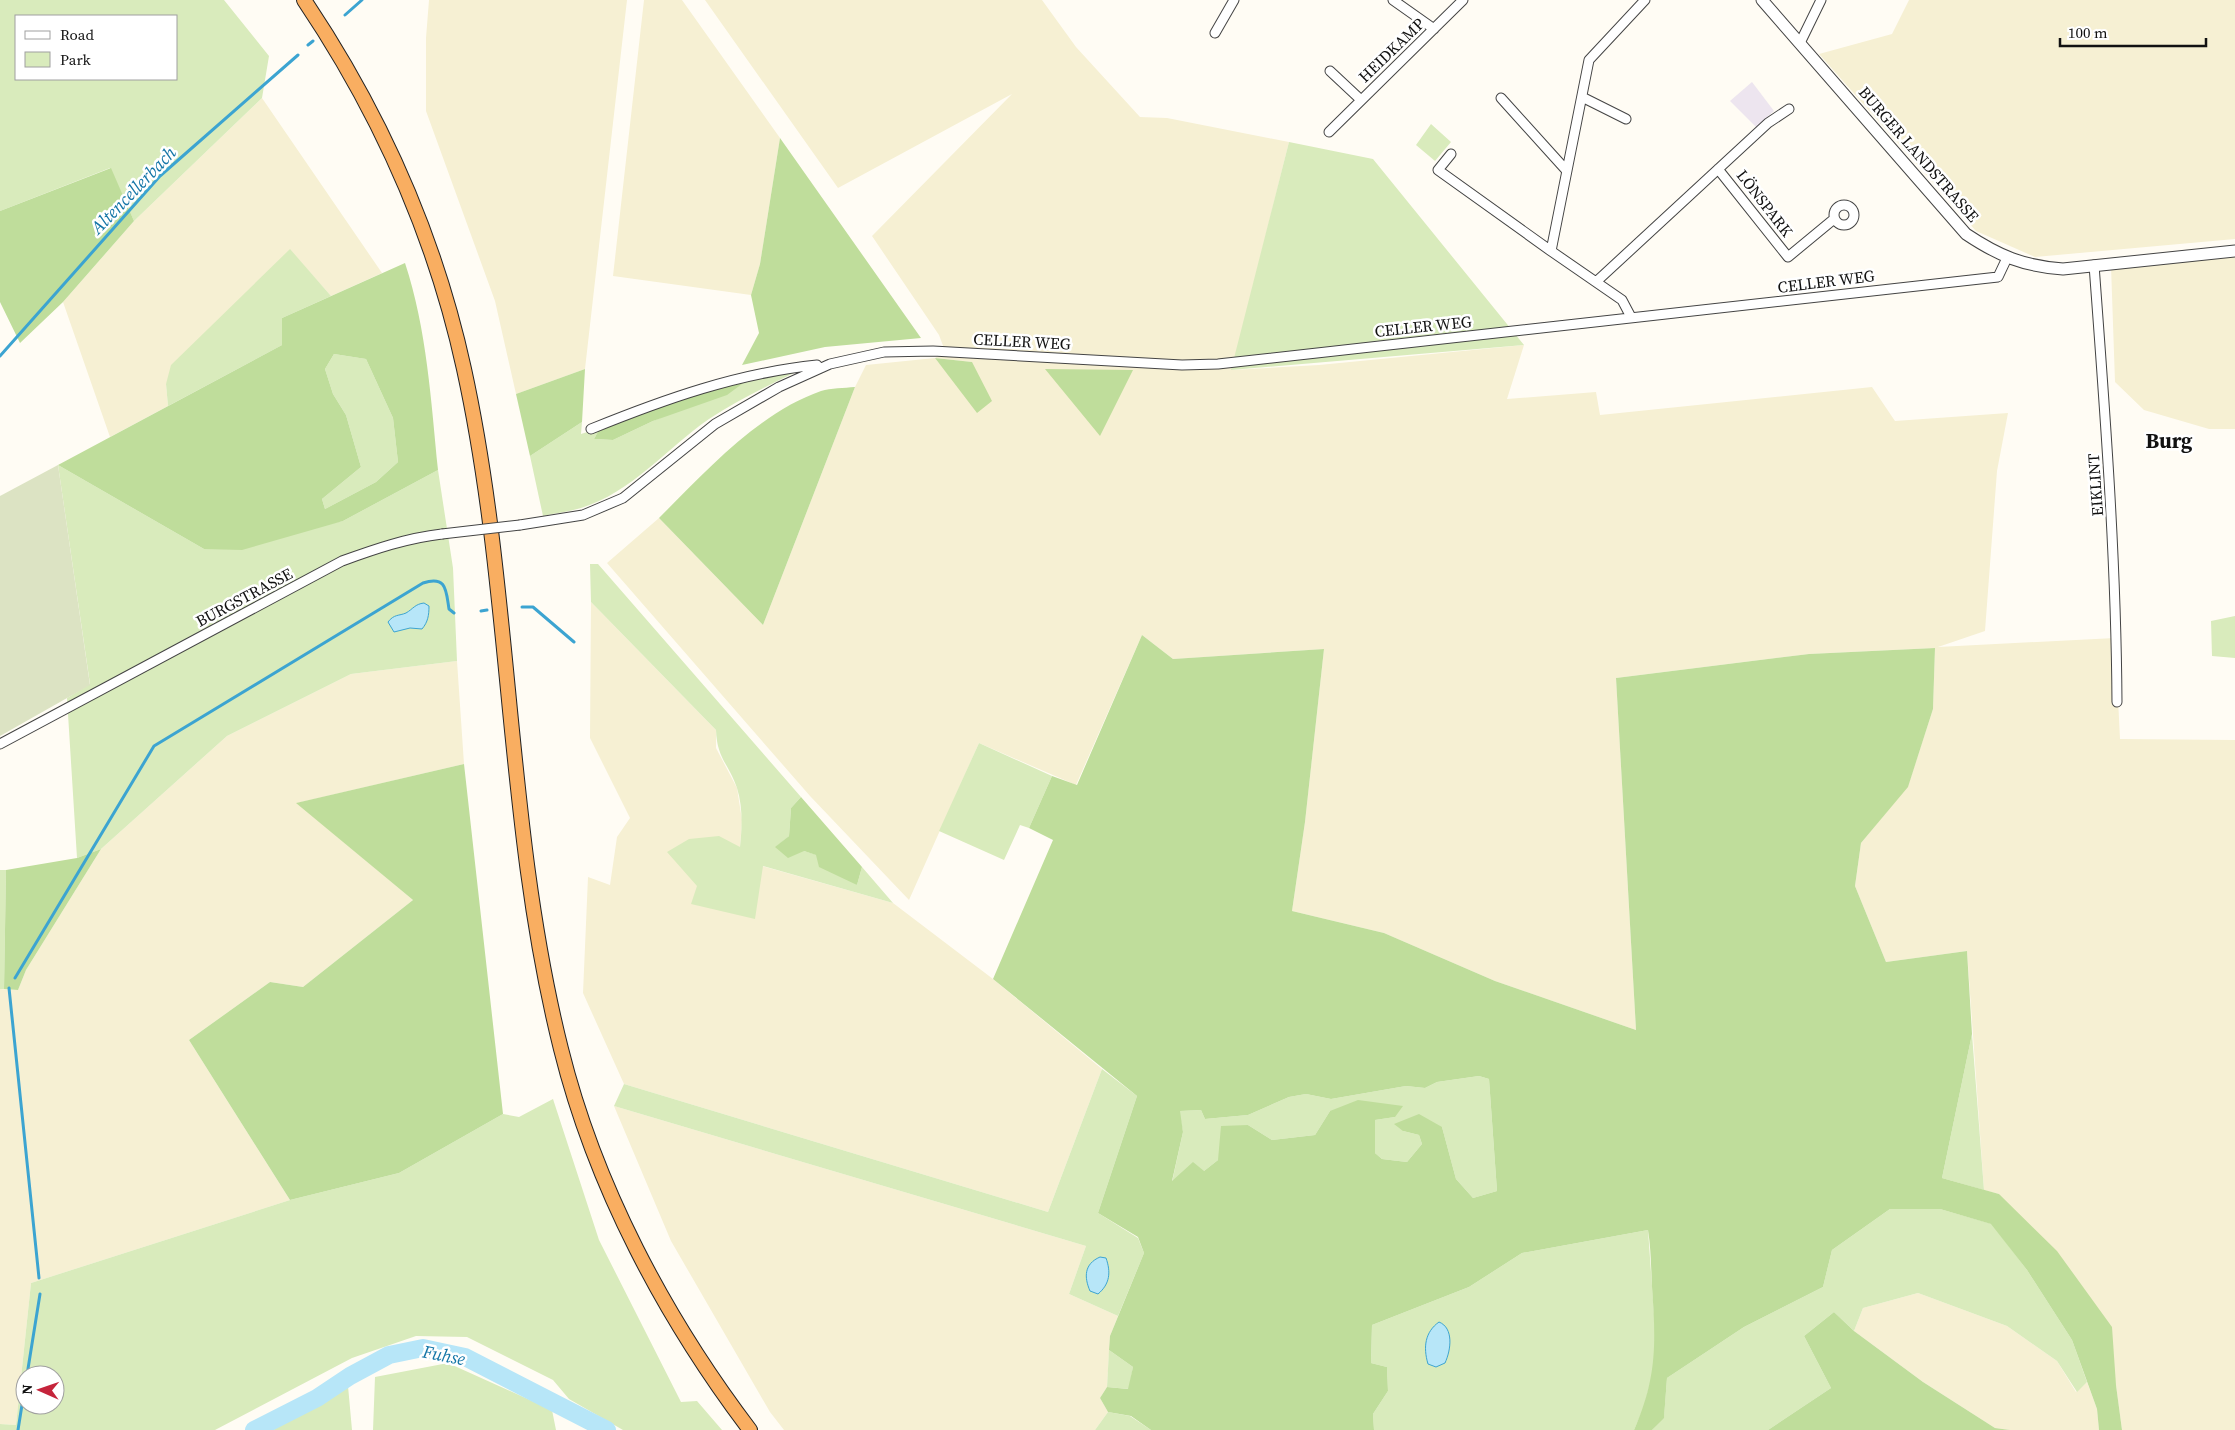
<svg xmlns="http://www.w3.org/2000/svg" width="2235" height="1430" viewBox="0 0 2235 1430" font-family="'Source Serif 4',serif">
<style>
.industrial{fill:#ede5ef}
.farmland{fill:#f6f0d3;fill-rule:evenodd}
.green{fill:#d9ebbc;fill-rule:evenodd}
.forest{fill:#bfdd9b;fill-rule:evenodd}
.cemetery{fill:#dce3c3}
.water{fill:#b7e6f8;stroke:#3ca4d1}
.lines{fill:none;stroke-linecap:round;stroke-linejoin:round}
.stream{stroke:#3ca4d1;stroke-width:3}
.river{stroke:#b7e6f8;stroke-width:18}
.minor-casing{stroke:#444;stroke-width:11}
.tertiary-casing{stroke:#444;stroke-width:13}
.trunk-casing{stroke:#222;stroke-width:16}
.minor{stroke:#fff;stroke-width:9}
.tertiary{stroke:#fff;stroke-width:11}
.trunk{stroke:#f9ae61;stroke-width:14}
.minor-bridge-casing{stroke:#444;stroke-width:11;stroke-linecap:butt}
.minor-bridge{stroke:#fff;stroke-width:9}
.labels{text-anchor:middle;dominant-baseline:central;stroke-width:5;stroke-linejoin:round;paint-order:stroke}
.street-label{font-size:16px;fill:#111;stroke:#fff}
.water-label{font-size:18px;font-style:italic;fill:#1576a7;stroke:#fff}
.district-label{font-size:21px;font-weight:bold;fill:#111;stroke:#fff}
</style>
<rect width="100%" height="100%" fill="#fffcf4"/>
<path class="industrial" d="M1752,82L1774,111L1756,127L1730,101Z"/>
<path class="farmland" d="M429,0H627L585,369L516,394L495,301L426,111V38Z
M644,0H682L780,138L760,264L751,295L613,276Z
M705,0H1042L1076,47L1140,117L1167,118L1289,142L1232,370L1319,365L1524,345L1507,399L1596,392L1600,415L1872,387L1895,421L2008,413L1997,471L1985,631L1938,647L2115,638L2120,739L2235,740V1430H2122L2116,1385L1999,1194L1984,1190L1967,951L1886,962L1855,886L1861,843L1908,786L1933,709L1935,648L1809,654L1616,678L1636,1030L1495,981L1384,933L1292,911L1305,822L1324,649L1173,659L1142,635L1076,785L979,743L909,900L810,796L607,563L659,518L763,625L855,387L866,365L935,358L945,351L939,335L872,236L1012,94L838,188ZM935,358L972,362L951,378Z
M1909,0H2235V239L2035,257L1976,231L1819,54L1892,34Z
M262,98L382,273L331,296L290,250L166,384L168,406L110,437L63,302L134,221Z
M2235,253V429H2209L2144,410L2115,382L2111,266Z
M591,602L716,730V748L737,788L742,820L740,848L762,866L893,903L993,979L1102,1069L1048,1212L624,1084L583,993L588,877L610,885L617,837L630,818L590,738Z
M457,661L464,764L297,803L413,900L303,987L270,982L189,1040L290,1200L31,1283L16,1425L0,1424V989L18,990L26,970L101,849L227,736L351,674Z
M614,1106L1086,1246L1069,1294L1118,1316L1110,1336L1107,1387L1100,1398L1108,1412L1095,1430H784L770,1412L671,1241Z
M1918,1293L2007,1326L2057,1361L2076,1392L2087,1382L2097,1409L2099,1430H2010L1995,1428L1923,1382L1854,1331L1863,1308Z"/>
<path class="green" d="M0,0H224L269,56L262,98L134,221L110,168L0,211ZM16,16H176V79H16Z
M1431,124L1451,142L1435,161L1416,145Z
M1289,142L1373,159L1524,345L1231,370Z
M290,249L331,296L282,318V345L168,406L166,384L171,365Z
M334,354L366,359L393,418L398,462L376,482L325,509L322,499L361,467L346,415L333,394L325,369Z
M800,370C769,385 738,400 709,419C667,448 631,493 581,508C568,512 555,513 543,516L530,456L582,422L581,434L600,428L594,439L613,440L653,421L744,382Z
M58,465L204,549L343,521L438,470L453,568L457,661L351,674L227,736L101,849L77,858L67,698L90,684Z
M590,564H598L801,797L791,808L789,836L776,847L804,851L817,855L857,885L862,867L893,903L763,866L755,919L691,904L697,886L667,852L689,839L719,836L740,847C742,828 743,807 737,788C729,764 717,759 716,730L591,602Z
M2235,616V658L2212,656L2211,621Z
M979,743L1052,776L1029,828L1020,825L1004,860L939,831Z
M0,870H6L4,989H0Z
M1972,1034L1984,1190L1942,1178Z
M1102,1069L1137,1096L1098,1213L1138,1238L1144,1253L1118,1316L1069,1294L1086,1246L614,1106L624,1084L1048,1212Z
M1479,1076L1489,1079L1497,1191L1473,1198L1456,1179L1442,1127L1403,1131L1419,1135L1422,1144L1407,1162L1382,1159L1375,1153V1120L1395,1117L1330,1111L1315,1135L1272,1140L1248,1125L1218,1160L1204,1171L1172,1182L1183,1132L1179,1111L1201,1110L1205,1119L1248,1115L1289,1097L1306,1094L1331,1099L1406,1086L1425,1088L1437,1082Z
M553,1099L599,1240L681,1402L697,1401L722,1430H623L569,1399L553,1380L467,1337L416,1336L352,1358L215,1430H0V1424L16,1425L31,1283L290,1200L399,1173L503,1114L519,1117ZM25,1375H55V1405H25Z
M1890,1209H1940L1992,1224L2027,1270L2072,1340L2087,1382L2077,1392L2057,1361L2007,1326L1918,1293L1863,1308L1854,1331L1834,1312L1804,1336L1831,1388L1768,1430H1652L1664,1417L1667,1378L1744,1327L1823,1287L1832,1250Z
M1648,1230L1656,1342L1654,1368L1644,1407L1634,1430H1374L1373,1414L1388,1391L1387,1367L1371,1363L1372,1325L1469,1287L1522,1253Z
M1109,1350L1133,1367L1129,1389L1107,1387Z
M448,1363L552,1410L556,1430H373L375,1377Z
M348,1386L352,1430H273Z
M1108,1412L1130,1416L1151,1430H1095Z"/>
<path class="forest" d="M780,138L921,338L825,347L742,365L759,333L751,295L760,264Z
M111,168L134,221L63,302L20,343L0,302V211Z
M405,263C427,330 431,400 438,470L343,521L242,550L204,549L58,465L282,345V318ZM334,354L366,359L393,418L398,462L376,482L325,509L322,499L361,467L346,415L333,394L325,369Z
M935,358L972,362L992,401L977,413Z
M585,369L582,422L530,456L516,394Z
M1045,369L1133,370L1100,436Z
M746,381L727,395L653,421L613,440L594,439L600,428L707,391Z
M855,387L763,625L659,518C705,472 758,413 821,391C831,388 844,388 855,387Z
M1142,635L1173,659L1324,649L1305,822L1292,911L1384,933L1495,981L1636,1030L1616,678L1809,654L1935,648L1933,709L1908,787L1861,843L1855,886L1886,962L1967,951L1972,1034L1942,1178L1999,1194L2057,1251L2112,1327L2116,1385L2122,1430H2099L2097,1409L2072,1340L2027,1270L1991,1224L1940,1209H1890L1832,1250L1823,1287L1744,1327L1667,1378L1664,1418L1652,1430H1634C1657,1378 1656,1343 1652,1287C1651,1268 1651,1248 1648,1230L1522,1253L1469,1287L1372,1325L1371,1363L1387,1367L1388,1391L1373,1414L1374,1430H1151L1131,1416L1108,1412L1100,1398L1107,1387L1128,1389L1133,1367L1109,1350L1110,1336L1144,1253L1138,1237L1098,1213L1137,1096L993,979L1053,840L1029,828L1052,776L1077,785ZM1479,1076L1489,1079L1497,1191L1473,1198L1456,1179L1442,1127L1419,1114L1394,1124L1403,1131L1419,1135L1422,1144L1407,1162L1382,1159L1375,1153V1120L1395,1117L1403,1106L1358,1100L1330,1111L1315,1135L1272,1140L1248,1125L1221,1126L1218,1160L1204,1171L1193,1162L1172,1181L1183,1132L1180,1111L1201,1110L1205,1119L1248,1115L1289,1097L1306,1094L1331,1099L1406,1086L1425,1088L1437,1082Z
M464,764L503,1114L399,1173L290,1200L189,1040L270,982L303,987L413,900L296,803Z
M801,797L862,867L857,885L819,867L816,855L804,851L788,858L775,847L789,836L791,808Z
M101,849L26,970L18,990L4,989L6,870L77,858Z
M1834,1312L1854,1331L1923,1382L1995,1428L2010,1430H1768L1831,1388L1804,1336Z"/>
<path class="cemetery" d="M58,465L90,685L0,736V496Z"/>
<path class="water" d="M424,603L429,606C429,615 428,622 422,629L410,628L394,632L388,622C394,614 399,616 406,613C413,609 415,604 424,603Z
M1100,1257L1106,1258C1111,1272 1110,1284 1098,1294L1090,1291C1084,1277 1084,1264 1100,1257Z
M1439,1322C1454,1328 1451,1350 1445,1363L1436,1367L1428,1364C1423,1347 1425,1332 1439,1322Z"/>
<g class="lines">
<path class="stream" d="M345,15L362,0
M308,45L313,41
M0,356L160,176L298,55
M522,607H533L574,642
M481,611L487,610
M15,978L154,746L423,583C447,575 446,591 449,609L454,613
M9,988L39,1278
M27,1375L40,1294
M18,1430L25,1386"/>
<path class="river" d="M254,1430L317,1398L350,1376L389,1355L423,1348L465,1357L607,1430"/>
<g class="minor-casing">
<path id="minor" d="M1393,0L1434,29
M1215,33L1234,0
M1800,43L1821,0
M1330,71L1361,100
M1582,97L1626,119
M1501,98L1566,170
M1329,132L1463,0
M1451,154L1438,170L1551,251
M1718,169L1788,257L1834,219
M1834 215a10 10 0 1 1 20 0a10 10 0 1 1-20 0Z
M2094,265C2105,411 2116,556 2117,702
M1597,281L1768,123L1789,109
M1631,317L1622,300L1551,251L1589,60L1645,0
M591,429C665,399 738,373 817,365
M520,525L583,515L623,498L715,424L779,387L830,364L884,352L933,351L1182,365L1218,364L1998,277L2007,258
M0,744L342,561C375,549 407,538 442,534"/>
</g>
<g class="tertiary-casing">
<path id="tertiary" d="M1762,0L1966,234C1999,256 2023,266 2063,269L2235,251"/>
</g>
<g class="trunk-casing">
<path id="trunk" d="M304,0C380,113 435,236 464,369C513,593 505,826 561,1049C595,1186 665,1318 750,1430"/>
</g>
<use href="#minor" class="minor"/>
<use href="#tertiary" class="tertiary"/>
<use href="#trunk" class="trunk"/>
<g class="minor-bridge-casing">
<path id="minor-bridge" d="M442,534L520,525"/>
</g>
<use href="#minor-bridge" class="minor-bridge"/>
</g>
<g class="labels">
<g class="street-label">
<text transform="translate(1391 50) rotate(-44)">HEIDKAMP</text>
<text transform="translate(1919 154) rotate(49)">BURGER LANDSTRASSE</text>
<text transform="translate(1765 203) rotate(52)">LÖNSPARK</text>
<text transform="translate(1826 281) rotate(-7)">CELLER WEG</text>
<text transform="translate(1423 326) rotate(-6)">CELLER WEG</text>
<text transform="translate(1022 341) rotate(3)">CELLER WEG</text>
<text transform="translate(2095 485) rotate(-94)">EIKLINT</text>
<text transform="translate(244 597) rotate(-28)">BURGSTRASSE</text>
</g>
<g class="water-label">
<text transform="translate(133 190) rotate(-46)">Altencellerbach</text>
<text transform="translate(444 1355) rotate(11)">Fuhse</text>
</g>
<g class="district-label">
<text x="2169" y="440">Burg</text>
</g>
</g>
<rect x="15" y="15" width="162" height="65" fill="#ffffff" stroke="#a0a0a0"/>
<rect x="25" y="31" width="25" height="8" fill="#ffffff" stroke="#a0a0a0"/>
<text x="60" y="40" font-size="15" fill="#111111">Road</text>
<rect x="25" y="52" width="25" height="15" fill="#d9ebbc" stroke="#a0a0a0"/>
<text x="60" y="65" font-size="15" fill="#111111">Park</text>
<g transform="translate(40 1390) rotate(272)"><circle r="24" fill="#ffffff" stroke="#a0a0a0"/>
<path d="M0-4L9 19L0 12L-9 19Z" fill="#c5243b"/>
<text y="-8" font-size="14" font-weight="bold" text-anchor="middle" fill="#111111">N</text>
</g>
<path d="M2060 38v8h146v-8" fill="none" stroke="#111111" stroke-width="2.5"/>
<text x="2068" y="38" font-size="15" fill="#111111" stroke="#ffffff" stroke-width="4" paint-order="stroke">100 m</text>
</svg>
